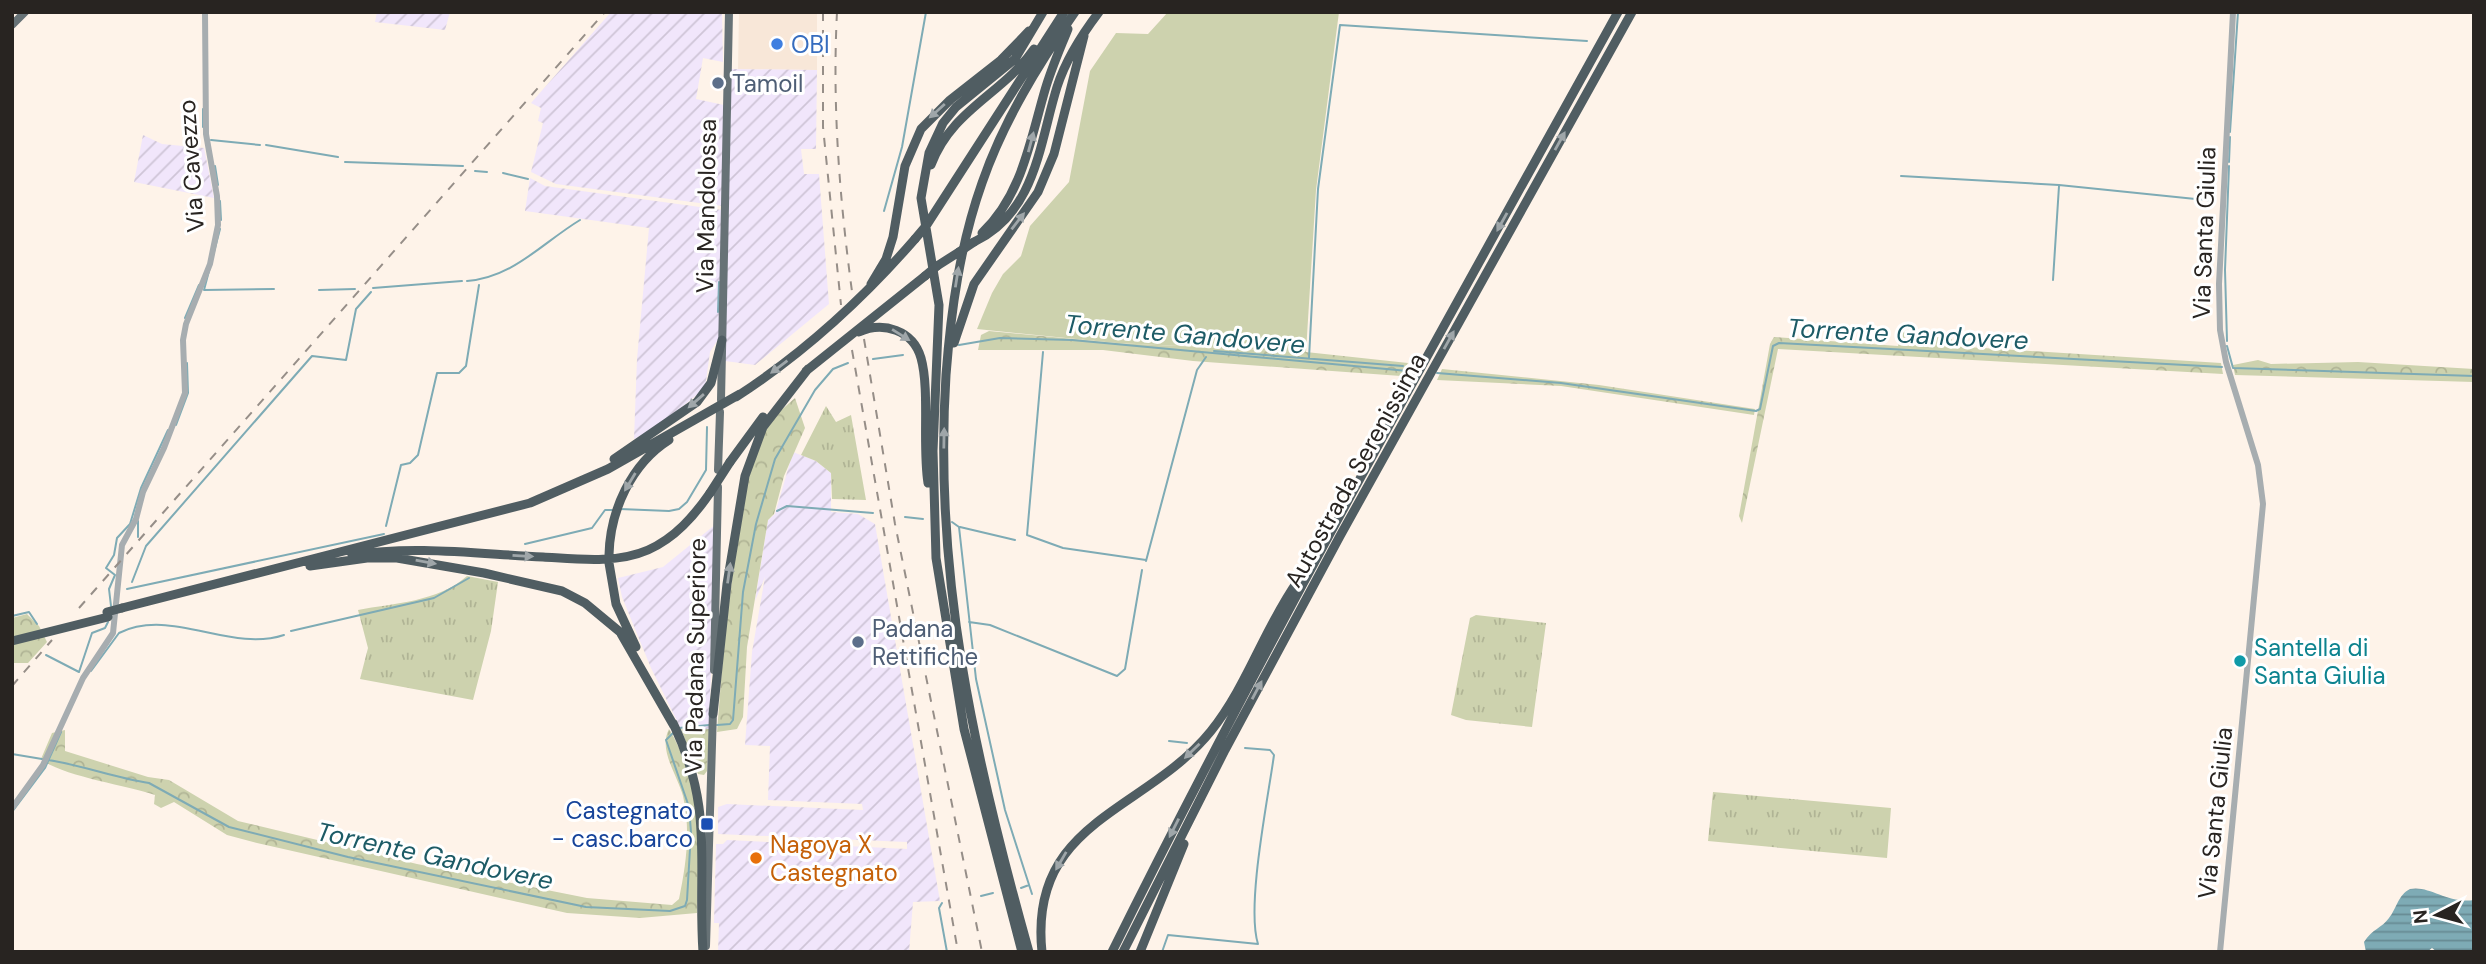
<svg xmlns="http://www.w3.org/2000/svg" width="2486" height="964" viewBox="0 0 2486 964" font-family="'DM Sans',sans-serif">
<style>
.built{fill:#f8e7d8}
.industrial{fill:url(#industrial-furrows)}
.grass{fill:url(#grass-tufts)}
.forest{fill:url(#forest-crowns)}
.pitch{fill:#cdd2ae}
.water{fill:url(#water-rules)}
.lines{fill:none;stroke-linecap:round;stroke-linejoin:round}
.stream{stroke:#7eabb5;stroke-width:2}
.minor{stroke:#a7adb0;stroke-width:6}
.major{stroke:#677276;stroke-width:8}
.highway{stroke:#505d62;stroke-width:9}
.rail{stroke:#968e88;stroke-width:2;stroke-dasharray:9 9;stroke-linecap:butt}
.highway-bridge{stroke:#505d62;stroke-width:9}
.oneway{fill:#9fa6a9}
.shop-dot{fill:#3f7fe0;stroke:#fff;stroke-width:2.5}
.service-dot{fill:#5c6f8a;stroke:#fff;stroke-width:2.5}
.culture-dot{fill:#0f9aa8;stroke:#fff;stroke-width:2.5}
.transit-dot{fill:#1a4fb4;stroke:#fff;stroke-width:2.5}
.food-dot{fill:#e8710a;stroke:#fff;stroke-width:2.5}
.labels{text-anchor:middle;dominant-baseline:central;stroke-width:6;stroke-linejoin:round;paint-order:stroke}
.shop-label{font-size:24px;fill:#366cbe;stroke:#fff;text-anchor:start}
.service-label{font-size:24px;fill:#4e5e75;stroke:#fff;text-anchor:start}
.street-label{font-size:24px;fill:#282421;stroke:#fff}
.culture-label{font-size:24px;fill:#0d838f;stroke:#fff;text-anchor:start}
.transit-label{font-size:24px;fill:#164399;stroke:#fff;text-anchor:end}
.food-label{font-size:24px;fill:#c56008;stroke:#fff;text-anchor:start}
.water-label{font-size:26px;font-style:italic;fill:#1d5b66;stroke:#fff}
</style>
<defs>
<pattern id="industrial-furrows" width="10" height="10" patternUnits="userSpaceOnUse" patternTransform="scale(1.75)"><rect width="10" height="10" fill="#f1e6fb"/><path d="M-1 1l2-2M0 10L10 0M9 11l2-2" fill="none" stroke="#cfc5d7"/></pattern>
<pattern id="grass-tufts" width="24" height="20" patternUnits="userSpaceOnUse" patternTransform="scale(1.75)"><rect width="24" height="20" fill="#cdd2ae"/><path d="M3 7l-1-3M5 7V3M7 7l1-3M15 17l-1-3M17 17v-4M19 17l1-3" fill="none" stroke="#b0b495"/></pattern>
<pattern id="forest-crowns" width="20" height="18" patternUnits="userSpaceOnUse" patternTransform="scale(1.75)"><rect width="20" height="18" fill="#cdd2ae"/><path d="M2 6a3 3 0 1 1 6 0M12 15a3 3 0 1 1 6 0" fill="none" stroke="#b0b495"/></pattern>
<pattern id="water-rules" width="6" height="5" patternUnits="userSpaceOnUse" patternTransform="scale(1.75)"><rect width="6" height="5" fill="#7eabb5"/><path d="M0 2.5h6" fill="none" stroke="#678b93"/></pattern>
</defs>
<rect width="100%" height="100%" fill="#fef3e9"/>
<path class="built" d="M739,12H817V70L738,69Z"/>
<path class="industrial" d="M377,12H450L445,30L375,22Z
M611,12H722L723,62L703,58L696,99L724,105L722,206L556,184L531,172L543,123L538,121L541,108L531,103Z
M731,69L817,70L816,149H801L804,174H819L829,304L755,365L725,361Z
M143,135L162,144L204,148L214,198L134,182Z
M530,178L545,186L722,210L719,338L710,352L705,388L655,429L634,439L637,359L649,228L525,211Z
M793,452L816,461L831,473V512L858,514L875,524L940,901L913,902L909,952H718L719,923H714L716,844H723L727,840L907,849V842L718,834V807L727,804L863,810L862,804L768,800L770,746L745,745L752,652L765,577L755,601L768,520L775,514Z
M716,524L709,729H681L651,668L622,597L618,578L663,567Z"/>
<path class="grass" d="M826,406L836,422L851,415L866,500L832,499L831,473L816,461L801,455Z
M467,576L498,582L491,631L473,700L360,679L368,648L358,610C394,603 438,602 467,576Z
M1476,615L1546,623L1532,727L1466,720L1451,715L1470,618Z
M1713,792L1891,808L1887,858L1708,841Z"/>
<path class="forest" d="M989,331L1116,343L1306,352L1408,363L1401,376L1193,361L1103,350H978L981,335Z
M1902,332L1952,339V346L2221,363L2223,374L1778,349L1742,523L1739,516L1770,344L1774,337L1898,346Z
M2258,360L2271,364L2358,362L2474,369V382L2235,375L2233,365Z
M1442,369L1599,385L1755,409L1754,415L1561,386L1437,380Z
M795,398L805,428L784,476L774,514L768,520L747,647L743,717L737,729L717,732L725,629L746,483L769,421Z
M27,614L39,626L47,642L28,663H12V618Z
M669,729C703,785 699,850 697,913L640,918L567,913L257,843L227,835L174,802L161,808L154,804L155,795C126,785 61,776 41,759L52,733L65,730V751L148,777L169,780L238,821L417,864L587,898L672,905L679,899C686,865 691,831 683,796C677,774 658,750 669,729Z
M681,729H709L707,771L704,775L698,774Z"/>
<path class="pitch" d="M1168,12H1339L1316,190L1306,352L1116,343L977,329L992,293L1003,274L1021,256L1030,226L1069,182L1090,71L1116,33L1148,34Z"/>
<path class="water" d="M2410,889C2430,885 2447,904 2474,900V952H2437L2432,948L2427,952H2366L2364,942C2372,929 2382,928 2389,918C2397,908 2398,895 2410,889Z"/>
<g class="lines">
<path class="stream" d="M203,109V127
M2230,132L2238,12
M211,140L260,145
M266,145L338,157
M345,162L463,166
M2229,162L2230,137
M215,166L218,185
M475,171L487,172
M503,173L528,179
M1901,176L2059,185L2215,201
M220,201L221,220
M884,211L902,147L926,12
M220,229L204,290L274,289
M2053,280L2059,186
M467,281C514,277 542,243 580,220
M373,288L462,281
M319,290L355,289
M718,312L719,282
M185,318L199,285
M2227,341L2225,270L2229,166
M959,345L1000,338L1072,340L1408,371
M2227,346L2233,368L2474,376
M1214,351L1403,366
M1043,352L1027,535L1063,548L1146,560
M1309,358L1318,189L1340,25L1587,41
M873,359L903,355
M1437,373L1561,383L1756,411L1760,409L1773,346L1779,343L2222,367
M176,425L188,393L187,363
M620,509L669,511L679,509L687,502L706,470L707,427
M777,511L787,506L873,513
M905,517L923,519
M952,522L959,527L976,679L1005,810L1032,894
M386,526L401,465L410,463L418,455L437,373H459L466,366L479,285
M960,527L1015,540
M138,537V521
M525,544L592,528L605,510H612
M1146,561L1197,370L1206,357
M132,582L146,546L312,356L346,360L356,309L371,292
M127,589L384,534
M111,606L109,589L115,575L106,568L114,555L117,538L130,524L141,488L168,430
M12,616L29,612L37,624
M969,622L990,625L1117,676L1125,669L1142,570
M291,631L434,598L469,578
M46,655L79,672L92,633L105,628L108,622
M91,671L119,633C171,607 230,653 284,635
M717,725L730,724L733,720L743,592L756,524L775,459L815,390L833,369L848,363
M679,728L709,725
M1169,741L1187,743
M12,754L42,759
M48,760C82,765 115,778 149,783L229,827L348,857L586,907L670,911L685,906L687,900L691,832L689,807L666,740L673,733
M12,812L45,768L61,732
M1021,888L1029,885
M981,896L993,893
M942,903L939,908L947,952
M1162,952L1168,935L1258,944C1246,906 1268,799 1274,755L1270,750L1245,748"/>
<path class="minor" d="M12,808L43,765L83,678L113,633L122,545L136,519L143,492L164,448L185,393L183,340L186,324L210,264L218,225L217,196L206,134L205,12
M2220,952L2263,504L2258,465L2226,362L2220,330L2219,284L2233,12"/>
<path class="major" d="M12,25L25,12
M721,400L729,12
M718,470L720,412
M714,670L718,487
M706,946L713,711"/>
<path class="highway" d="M931,165C952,109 1003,94 1034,49
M926,226L1064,12
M982,233C1022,195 1030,141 1045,90C1051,69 1060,49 1068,29
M974,242C1036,212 1039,145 1057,87C1065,62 1083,33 1099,12
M937,266L959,252
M871,284L886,259L893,237L905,166L921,129L950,100L1001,60L1029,31
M859,332C883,321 913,330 921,358C930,390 922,445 928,483
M954,343L974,284L1038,192L1054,154L1084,36
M806,371L925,276
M736,397C804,353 862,300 915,239
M614,459L697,402L711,383L722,340
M730,462L763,417
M352,555C415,545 479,554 543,557C577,559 616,564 648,550C675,538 694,516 710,493
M609,555C610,511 631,464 669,440
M609,563L616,604L636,647
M310,566L367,558H397L484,573L562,591L585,603L620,632L674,726
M122,608L530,503L608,469L740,394
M12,641L108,617
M713,714L727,584L745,476L763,427L808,369
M673,723C715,811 697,862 703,952
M1022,952L964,729L936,558L933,451L939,305L921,198L929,153L943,123L956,107L1015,59L1043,12
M1029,952C975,760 933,576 946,375C951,310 960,245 982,183C1003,122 1038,65 1075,12
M1042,952C1028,820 1146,812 1211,731C1247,686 1264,629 1297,582
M1112,952C1270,633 1446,323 1618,12
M1123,952L1225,750L1340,536L1632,12
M1140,952L1184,844"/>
<path class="rail" d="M823,12V127L841,305
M837,12C832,108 840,204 853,299
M864,339L895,524L982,952
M852,350L958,952
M79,608L605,12
M12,686L52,640"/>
<path class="highway-bridge" d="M915,239L926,226
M959,252L974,242
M925,276L937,266
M710,493L730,462
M107,612L122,608"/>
</g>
<defs><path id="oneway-solid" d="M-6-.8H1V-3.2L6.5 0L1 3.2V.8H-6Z" transform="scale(1.75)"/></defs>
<g class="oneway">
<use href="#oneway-solid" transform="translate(937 111) rotate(138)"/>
<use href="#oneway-solid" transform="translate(1560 141) rotate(-61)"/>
<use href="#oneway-solid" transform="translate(1031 142) rotate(-75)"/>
<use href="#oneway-solid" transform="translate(1018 221) rotate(-52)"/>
<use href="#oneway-solid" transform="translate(1502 222) rotate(119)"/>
<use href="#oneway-solid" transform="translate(957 277) rotate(-81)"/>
<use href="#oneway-solid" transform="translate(901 335) rotate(32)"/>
<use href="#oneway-solid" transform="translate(1449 340) rotate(-61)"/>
<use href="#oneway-solid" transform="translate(779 367) rotate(143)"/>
<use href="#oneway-solid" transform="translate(696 401) rotate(139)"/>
<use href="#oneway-solid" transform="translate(944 438) rotate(-89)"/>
<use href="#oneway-solid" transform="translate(630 482) rotate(121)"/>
<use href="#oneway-solid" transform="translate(523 556) rotate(3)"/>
<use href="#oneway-solid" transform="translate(426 562) rotate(10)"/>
<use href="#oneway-solid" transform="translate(729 573) rotate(-82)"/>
<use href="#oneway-solid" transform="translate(1257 690) rotate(-62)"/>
<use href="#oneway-solid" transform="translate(1192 751) rotate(136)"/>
<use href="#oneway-solid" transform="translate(1174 828) rotate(117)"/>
<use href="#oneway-solid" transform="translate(1061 861) rotate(120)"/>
</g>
<circle class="shop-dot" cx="777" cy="44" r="7"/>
<g class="service-dot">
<circle cx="718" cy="83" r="7"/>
<circle cx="858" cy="642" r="7"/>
</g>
<circle class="culture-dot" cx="2240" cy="661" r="7"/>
<rect class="transit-dot" x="700" y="817" width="14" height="14" rx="3.5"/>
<circle class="food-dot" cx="756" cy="858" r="7"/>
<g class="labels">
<g class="shop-label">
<text x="791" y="44">OBI</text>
</g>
<g class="service-label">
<text x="732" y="83">Tamoil</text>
<text x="872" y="628">Padana<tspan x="872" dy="28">Rettifiche</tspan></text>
</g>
<g class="street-label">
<text transform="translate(191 166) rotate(-94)">Via Cavezzo</text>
<text transform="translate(706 206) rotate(-89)">Via Mandolossa</text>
<text transform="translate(2204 233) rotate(-88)">Via Santa Giulia</text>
<text transform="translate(1355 470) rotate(-61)">Autostrada Serenissima</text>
<text transform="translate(695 656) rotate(-89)">Via Padana Superiore</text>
<text transform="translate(2215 813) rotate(-84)">Via Santa Giulia</text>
</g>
<g class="culture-label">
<text x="2254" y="647">Santella di<tspan x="2254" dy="28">Santa Giulia</tspan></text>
</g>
<g class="transit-label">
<text x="693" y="810">Castegnato<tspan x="693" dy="28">- casc.barco</tspan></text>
</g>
<g class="food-label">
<text x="770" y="844">Nagoya X<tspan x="770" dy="28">Castegnato</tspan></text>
</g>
<g class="water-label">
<text transform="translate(1185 334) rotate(5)">Torrente Gandovere</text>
<text transform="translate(1908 334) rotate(3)">Torrente Gandovere</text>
<text transform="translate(435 856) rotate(12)">Torrente Gandovere</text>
</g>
</g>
<rect width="2486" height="964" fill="none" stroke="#282421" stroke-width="28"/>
<g transform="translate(2437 915) rotate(264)" stroke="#ffffff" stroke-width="5" paint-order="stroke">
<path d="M0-5L12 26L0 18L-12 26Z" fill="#282421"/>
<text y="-10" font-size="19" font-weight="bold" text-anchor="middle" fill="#282421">N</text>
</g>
</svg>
